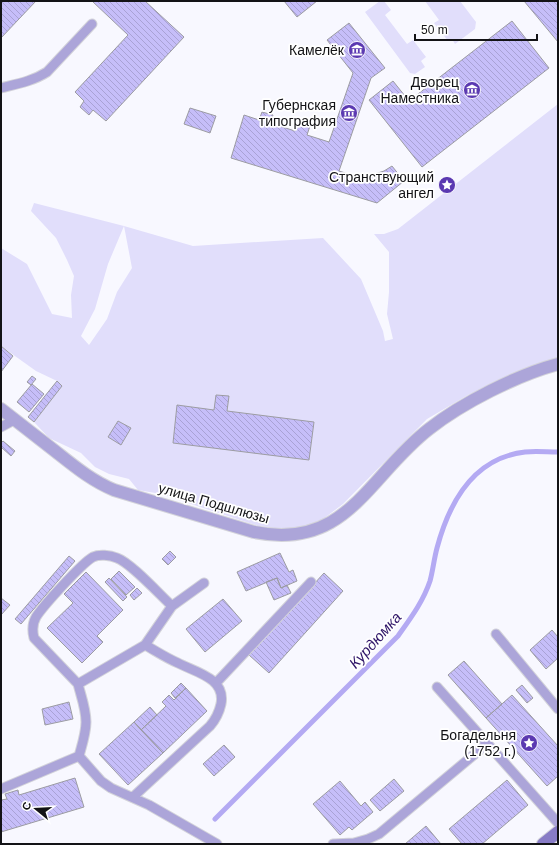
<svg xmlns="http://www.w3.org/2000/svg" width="559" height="845" viewBox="0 0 559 845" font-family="Helvetica,sans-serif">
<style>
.grass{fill:#e1defb;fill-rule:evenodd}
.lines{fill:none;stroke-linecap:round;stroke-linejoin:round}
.stream{stroke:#b4aaf3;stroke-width:5}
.building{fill:url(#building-back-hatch);stroke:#9c9ca2}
.service-casing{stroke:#d3d3da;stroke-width:11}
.minor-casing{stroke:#d3d3da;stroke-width:14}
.secondary-casing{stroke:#d3d3da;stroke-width:14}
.service{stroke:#aca5d9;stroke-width:9}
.minor{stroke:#aca5d9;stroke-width:12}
.secondary{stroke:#887cc6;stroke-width:12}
.labels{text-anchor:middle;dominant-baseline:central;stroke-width:3.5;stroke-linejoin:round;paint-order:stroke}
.poi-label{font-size:14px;fill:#131316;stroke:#fff;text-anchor:end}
.street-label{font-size:14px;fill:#131316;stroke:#fff}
.water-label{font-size:15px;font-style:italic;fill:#301669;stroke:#fff}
</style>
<defs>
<pattern id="building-back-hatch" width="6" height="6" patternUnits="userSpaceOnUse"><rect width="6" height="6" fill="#c6bef9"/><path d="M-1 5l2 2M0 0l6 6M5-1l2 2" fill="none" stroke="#a9a2d5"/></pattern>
</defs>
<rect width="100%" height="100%" fill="#f8f8ff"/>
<path class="grass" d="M380,1H384L391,10L385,15L407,44L413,40L426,57L421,61L425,67L415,74L410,73L365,12Z
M425,1H460L476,22L475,29L455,44L452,39L448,41L434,23L439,20Z
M558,104V360L521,372L468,395L427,419L343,504L323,519L306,526L283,529L258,526L161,494L138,490L129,479L109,474L95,467L81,453L49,438L34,422L62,386L57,381L36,371L1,346V248L27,264L52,314L72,318L71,295L74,276L67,260L56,238L31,211L34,203L124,226L193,246L323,238L361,279L383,331L385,341L393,339L387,314L389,292V252L374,234H384L398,229ZM124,226L132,268L117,292L107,319L89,345L81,336L95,309L108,264ZM217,395L229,396L227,411L314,423L309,460L173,443L177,405L214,410ZM118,421L131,428L121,445L108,437Z"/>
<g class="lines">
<path class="stream" d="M215,819L398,636C410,619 423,602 430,581C433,570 434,559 437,548C449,503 473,458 525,452C535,451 547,452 558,452"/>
</g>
<path class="building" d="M1,1H36L1,38Z
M92,1H145L184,37L106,121L93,110L89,115L80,107L84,101L75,92L128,35Z
M284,1H317L297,17Z
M524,1H558V42Z
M512,21L549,68L422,167L369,100L393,81L409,101Z
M349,23L385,68L371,78L339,171L355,176V174L365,177L384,171L392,166L404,181L377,203L231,158L244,115L259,120L262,112L273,115L270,123L295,131L298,123L310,126L307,135L329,142L353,73L327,40Z
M190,108L216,116L210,133L184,124Z
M1,346L13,356L1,372Z
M32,376L36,379L31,385L27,382Z
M57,381L62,386L34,422L28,417Z
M32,384L44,394L29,412L17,402Z
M216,395L229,396L227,411L314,422L309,460L173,443L177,405L214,410Z
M118,421L131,428L121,445L108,437Z
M3,441L15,451L11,456L1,447V443Z
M170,551L176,557L168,565L162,559Z
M280,553L289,572L293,570L297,581L281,588L277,578L246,591L237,572Z
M69,556L75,561L21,624L15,619Z
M119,571L135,587L126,595L111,579Z
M86,572L123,610L97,636L103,642L82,663L47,628L73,603L64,594Z
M324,573L343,591L269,673L249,655Z
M109,578L127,597L123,601L105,582Z
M277,578L281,588L287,585L291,593L274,600L266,582Z
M137,588L142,593L134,600L130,595Z
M1,598L10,605L1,615Z
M223,599L242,621L205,652L186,629Z
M552,630L558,637V658L546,669L530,650Z
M464,661L502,704L486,718L448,675Z
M181,683L186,688L175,698L171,693Z
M522,685L533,698L527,703L516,690Z
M186,688L207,711L163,753L141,730L166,706L162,702L169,695L174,700Z
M512,695L558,746V776L547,786L486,718Z
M69,702L73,719L45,725L42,709Z
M150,707L157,715L141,730L134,722Z
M134,722L163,753L128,785L99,754Z
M224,745L235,757L214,776L203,764Z
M75,778L84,807L1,832V800L7,799L5,794L18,790L19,795Z
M394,779L404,791L380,811L370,800Z
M507,780L528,805L482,844H462L449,829Z
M340,781L361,806L365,802L373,812L352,830L349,827L340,835L313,804Z
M426,826L441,844H405Z"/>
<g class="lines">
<g class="service-casing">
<path id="service" d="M1,88C17,84 33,81 47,72L92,24
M1,427L14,420
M172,606L204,583
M496,634L558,709
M216,683L311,582
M78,684L34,638C32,630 32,624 36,617C43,606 82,563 93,557C99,554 110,555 117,558C131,563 159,594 172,606L145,645
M437,687L558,823
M79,756C82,745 86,733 86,722C86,709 81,696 78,684L145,645C156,651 166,658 178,663C195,672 226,678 221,704C219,713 216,719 210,726L133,797
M1,789L79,756L101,781L111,788L149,805L217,844
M333,844L354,843L368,839L379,834L488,743"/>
</g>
<g class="minor-casing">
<path id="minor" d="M1,409C19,423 37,437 55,451C74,466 92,481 114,490L254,532C347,551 368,476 429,429C462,403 517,375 558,364"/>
</g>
<g class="secondary-casing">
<path id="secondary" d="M543,844L558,832"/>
</g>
<use href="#service" class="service"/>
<use href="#minor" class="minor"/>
<use href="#secondary" class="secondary"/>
</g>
<defs>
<g id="museum-disc" transform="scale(0.9)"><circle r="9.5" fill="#5b39b1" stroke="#fff"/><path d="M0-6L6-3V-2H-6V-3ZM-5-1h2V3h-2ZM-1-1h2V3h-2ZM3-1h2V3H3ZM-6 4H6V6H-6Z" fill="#fff"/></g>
<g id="sight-disc" transform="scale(0.9)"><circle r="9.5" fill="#5b39b1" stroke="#fff"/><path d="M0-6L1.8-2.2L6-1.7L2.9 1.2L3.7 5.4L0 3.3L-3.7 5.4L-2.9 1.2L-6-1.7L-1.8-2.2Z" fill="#fff"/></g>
</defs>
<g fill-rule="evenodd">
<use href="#museum-disc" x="357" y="50"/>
<use href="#museum-disc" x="472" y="90"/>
<use href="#museum-disc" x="349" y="113"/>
<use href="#sight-disc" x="447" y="185"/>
<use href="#sight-disc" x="529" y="743"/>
</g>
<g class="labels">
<g class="poi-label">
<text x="344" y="50">Камелёк</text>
<text x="459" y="82">Дворец<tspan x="459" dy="16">Наместника</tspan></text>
<text x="336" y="105">Губернская<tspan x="336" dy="16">типография</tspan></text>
<text x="434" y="177">Странствующий<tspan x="434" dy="16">ангел</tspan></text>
<text x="516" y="735">Богадельня<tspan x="516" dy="16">(1752 г.)</tspan></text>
</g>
<g class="street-label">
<text transform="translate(214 503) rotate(16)">улица Подшлюзы</text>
</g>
<g class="water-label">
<text transform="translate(375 640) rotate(-48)">Курдюмка</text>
</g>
</g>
<rect width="559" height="845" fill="none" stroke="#131316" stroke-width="4"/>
<g transform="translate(36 809) rotate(288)" stroke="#ffffff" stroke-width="3" paint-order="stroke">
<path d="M0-3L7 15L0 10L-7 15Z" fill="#131316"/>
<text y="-6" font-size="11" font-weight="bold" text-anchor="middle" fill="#131316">С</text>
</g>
<path d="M415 34v6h122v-6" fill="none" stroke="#131316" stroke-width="2"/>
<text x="421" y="34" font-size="12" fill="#131316" stroke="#ffffff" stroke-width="3" paint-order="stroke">50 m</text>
</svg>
